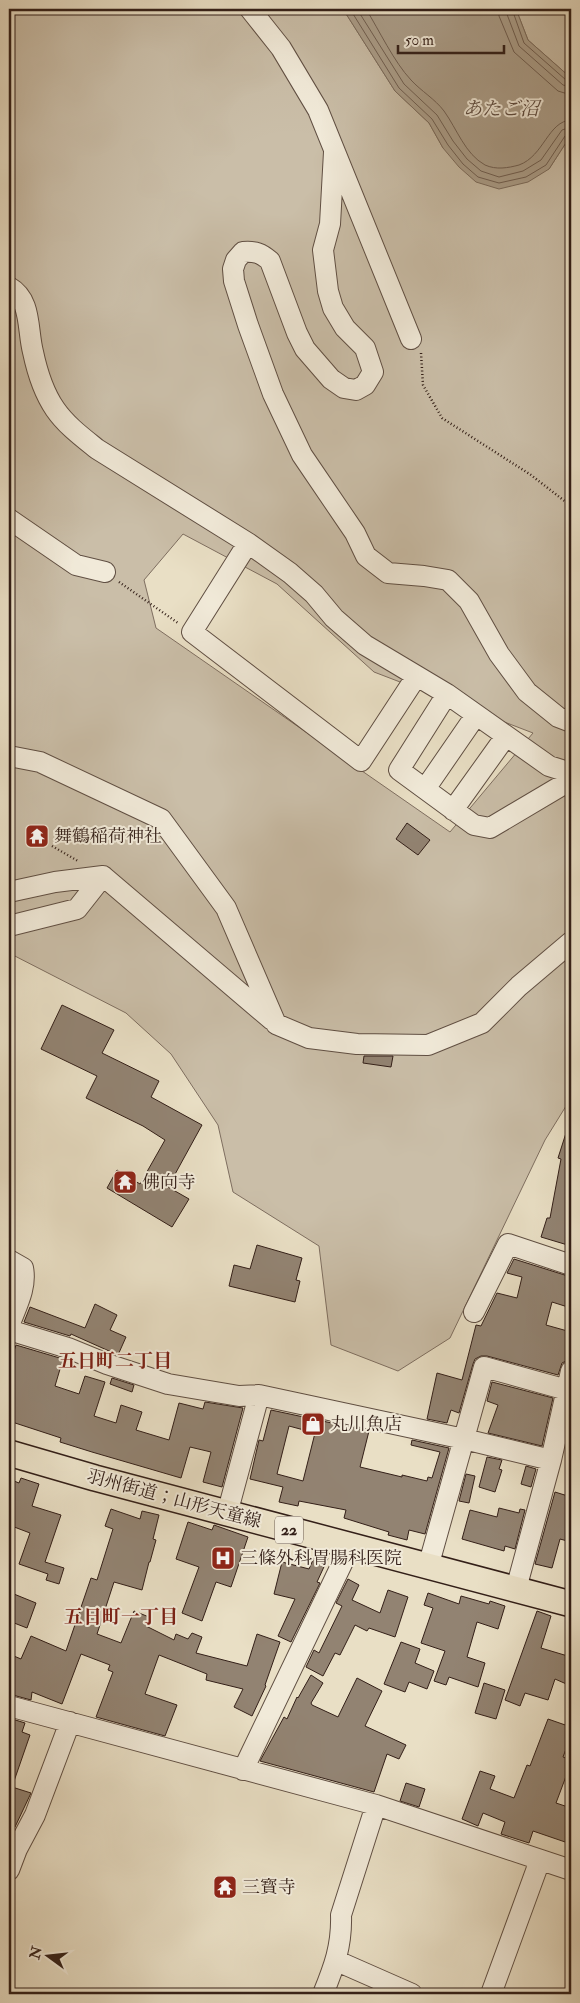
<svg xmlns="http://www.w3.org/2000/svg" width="580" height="2003" viewBox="0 0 580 2003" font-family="'IM FELL Double Pica','Noto Serif JP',serif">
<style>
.green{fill:#cabea8;stroke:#7e6e60;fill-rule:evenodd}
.water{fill:#ab9e8a;stroke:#7b6b5c}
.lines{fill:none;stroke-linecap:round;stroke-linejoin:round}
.shore{stroke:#6f5e51;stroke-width:1}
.building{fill:#928372;stroke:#331f18;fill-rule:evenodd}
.minor-casing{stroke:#604f43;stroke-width:22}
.major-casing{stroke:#331f18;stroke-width:28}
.path{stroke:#331f18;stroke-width:2.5;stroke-dasharray:1 2.5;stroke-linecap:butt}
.minor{stroke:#f1ead9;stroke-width:20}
.major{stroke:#e9dfc5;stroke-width:25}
.labels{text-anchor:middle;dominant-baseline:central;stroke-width:4;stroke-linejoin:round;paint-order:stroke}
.shield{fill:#f1ead9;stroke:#6c5c52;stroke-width:1}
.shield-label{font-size:16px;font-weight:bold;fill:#331f18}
.poi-label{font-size:18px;fill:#331f18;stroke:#f1ead9;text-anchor:start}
.street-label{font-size:18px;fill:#331f18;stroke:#f1ead9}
.water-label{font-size:19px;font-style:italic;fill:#5d4b40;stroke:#f1ead9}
.neighbourhood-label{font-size:19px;font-weight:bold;fill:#7a1f14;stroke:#f1ead9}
</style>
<rect width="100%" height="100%" fill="#e9dfc5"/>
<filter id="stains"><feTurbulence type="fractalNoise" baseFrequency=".004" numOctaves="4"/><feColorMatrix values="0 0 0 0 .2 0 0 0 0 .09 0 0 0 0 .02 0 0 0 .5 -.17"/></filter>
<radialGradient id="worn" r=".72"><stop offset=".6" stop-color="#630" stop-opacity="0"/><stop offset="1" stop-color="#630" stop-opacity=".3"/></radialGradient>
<path class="green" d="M9,9H343L395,91L429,123L443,148L549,169L571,135V1098L545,1140L450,1338L398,1371L331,1345L319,1246L233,1192L218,1125L171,1054L126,1013L9,953ZM183,534L277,584L374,672L533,733L450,832L156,628L144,580Z
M516,9H571V78L528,40Z"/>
<path class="water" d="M343,9H516L528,40L571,78V135L549,169L528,182L499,189L476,182L459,167L443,148L429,123L395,91Z"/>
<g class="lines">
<path class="shore" d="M350,9L399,88L432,119L448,145L463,164L478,177L499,183L526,177L546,165L565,136L571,134
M357,9L404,84L437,115L453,141L467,159L481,171L499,177L523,171L541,160L562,130L571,127
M366,9C379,30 394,62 411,80C421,91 435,99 444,111C457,129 465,154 485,165C496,170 508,168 519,165C544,156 548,121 571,120
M498,9L499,16L514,52L558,91L571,95
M505,9L519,46L563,85L571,87
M512,9L524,43L566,80L571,81"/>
</g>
<path class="building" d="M407,823L430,840L418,855L396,839Z
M62,1005L114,1030L102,1053L159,1081L151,1097L202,1125L168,1187L189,1199L172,1227L107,1188L117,1170L140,1184L165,1140L143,1126L86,1098L97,1076L41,1049Z
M364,1056H393L391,1067L363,1063Z
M570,1127H571V1246L541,1237L547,1218H550L561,1159L558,1158L566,1133H567Z
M257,1245L302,1258L296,1280L300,1281L295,1302L229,1286L234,1265L250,1269Z
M514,1259L571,1277V1308L552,1302L546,1325L571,1332V1345L568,1360L562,1363L558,1375L487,1356H481L475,1359L473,1364L459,1413L451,1410L447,1423L427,1419L437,1373L462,1380L476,1325L481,1326L497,1293L517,1298L522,1277L507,1273Z
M95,1304L117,1315L110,1330L126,1337L118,1355L71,1334L70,1336L24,1322L30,1307L85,1328Z
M16,1345L63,1359L55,1386L79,1394L85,1376L105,1382L94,1416L116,1423L121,1405L142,1412L136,1430L169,1440L179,1403L203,1409L205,1402L243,1408L222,1487L203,1482L211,1452L190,1447L181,1478L92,1452L60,1442L61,1438L9,1421V1366Z
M112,1378L134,1385L132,1392L110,1384Z
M492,1382L553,1398L542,1446L488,1433L498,1405L487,1401Z
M271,1410L369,1431L360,1467L402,1477V1475L427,1481L428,1477L432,1478L440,1452L411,1445L412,1440L449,1448L425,1534L409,1530L407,1540L388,1535L389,1532L344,1518L346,1510L299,1501L298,1506L279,1502L283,1487L250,1479L259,1440L263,1441ZM289,1426L315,1433L303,1481L277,1474Z
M487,1457L502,1460L499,1469L502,1470L495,1492L479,1487Z
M526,1466L536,1469L531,1487L521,1484Z
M466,1474L475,1476L469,1503L459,1501Z
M21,1478L39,1484L32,1506L61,1515L45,1562L64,1568L59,1584L46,1580L48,1574L19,1564L30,1533L9,1525V1479L19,1483Z
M555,1492L571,1497V1542L560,1539L552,1568L535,1564Z
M499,1508L519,1513L520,1509L525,1510L515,1549L505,1546L504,1551L462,1539L470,1510L497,1517Z
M111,1509L140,1519L142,1511L159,1515L153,1539L156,1540L150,1562H149L142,1590L114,1582L97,1634L121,1643L134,1611L149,1617L146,1626L174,1640L176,1634L188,1639L192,1633L202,1637L196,1653L247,1666L257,1634L280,1642L265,1685L266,1686L252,1716L234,1707L243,1689L206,1680L207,1674L159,1655L145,1694L177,1705L165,1736L96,1717L113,1672L108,1670L110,1665L81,1654L62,1704L32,1692L31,1700L9,1694V1654L21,1659L31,1636L66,1651L91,1578L97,1580L113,1529L105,1526Z
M188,1522L212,1530L214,1525L248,1537L231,1587L216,1582L202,1621L182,1613L199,1567L176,1559Z
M316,1553L328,1558L317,1582L320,1583L291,1642L278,1636L295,1599L274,1594L282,1562L309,1569Z
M348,1579L359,1585L352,1600L380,1613L388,1590L408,1597L395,1637L369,1628L367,1631L355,1625L340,1655L335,1653L323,1676L306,1667L314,1650L319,1653L342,1606L336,1603Z
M9,1592L36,1603L27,1628L9,1621Z
M428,1593L459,1604L461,1596L489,1604L490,1601L505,1606L498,1629L477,1622L467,1657L485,1663L478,1687L449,1677L446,1685L434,1681L445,1651L421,1643L433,1608L424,1605Z
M537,1611L551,1616L541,1648L571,1657V1686L555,1679L548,1700L525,1693L520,1706L505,1700Z
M401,1642L420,1649L415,1663L434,1671L427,1689L409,1682L405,1692L384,1684Z
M311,1675L323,1683L311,1703L312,1705L338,1717L357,1678L382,1691L365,1726L406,1745L399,1759L387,1754L374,1792L260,1761L284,1717L287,1719L297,1697L298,1698Z
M484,1683L505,1690L496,1719L475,1713Z
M9,1718L25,1723L22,1732L30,1735L12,1787L31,1793L15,1827L9,1825Z
M548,1719L571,1727V1736L563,1757L571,1760V1763L556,1803L571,1808V1844L533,1831L529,1843L501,1834L505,1822L483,1813L478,1826L462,1819L480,1771L495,1776L490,1789L514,1798L527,1765L530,1766Z
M406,1783L425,1789L419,1807L400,1801Z"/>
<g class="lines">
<g class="minor-casing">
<path id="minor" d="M250,9L281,48L318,110L411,339
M334,152L330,224L323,250L328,291L333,308L345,328L365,348L373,372L365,385L356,390L344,388L331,379L305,349L297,333L270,261C261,253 255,251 243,252L236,260L233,269L234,281L248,325L273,394L302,455L355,533L366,556L388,573L424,576L448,580L469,601L499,654L527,692L558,717L571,722
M9,287C32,300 27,329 33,352C37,371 44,393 55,409C66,425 82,437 97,449L248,543L290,573L314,594L334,618L365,645L447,694L549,766L571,773
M9,519L76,565L105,572
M248,543L192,632L361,761L416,677
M447,694L399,770L474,825L490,828L571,780
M9,756L40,762L161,819L226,908L276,1024L309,1038L357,1044L428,1045L482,1023L519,986L571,942
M425,789L476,715
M453,810L506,736
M9,892L55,882L103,876L272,1020
M9,926L77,909L103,876
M9,1260L23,1268C27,1288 16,1307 9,1326
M474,1312L508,1244L571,1265
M9,1330L68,1348L107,1364L168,1384L239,1396L259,1395L227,1514
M259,1395L464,1439L551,1460
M428,1567L484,1367L567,1390
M516,1589L551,1460L571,1371
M9,1706L376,1805L571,1870
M243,1770L350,1547
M9,1846L17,1849L35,1815L70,1722
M9,1870L17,1849
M337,1961L412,1994
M323,1994C334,1967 342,1946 341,1915L376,1805
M491,1994L540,1860"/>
</g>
<g class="major-casing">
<path id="major" d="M9,1453L95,1478L571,1604"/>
</g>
<path class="path" d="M421,353L423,385L442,418L531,475L571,506
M119,582L178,623
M52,846L78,861"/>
<use href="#minor" class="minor"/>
<use href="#major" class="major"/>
</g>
<defs>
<g id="temple-square" transform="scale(1.25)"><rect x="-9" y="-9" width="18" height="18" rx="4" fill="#8f2418" stroke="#f1ead9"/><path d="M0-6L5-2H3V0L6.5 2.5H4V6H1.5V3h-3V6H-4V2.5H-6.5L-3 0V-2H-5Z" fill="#fff"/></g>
<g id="shop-square" transform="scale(1.25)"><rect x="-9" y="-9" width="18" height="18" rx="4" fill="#8f2418" stroke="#f1ead9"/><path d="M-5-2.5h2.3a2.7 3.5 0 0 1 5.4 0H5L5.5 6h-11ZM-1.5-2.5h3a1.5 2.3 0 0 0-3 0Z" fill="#fff"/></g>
<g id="hospital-square" transform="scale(1.25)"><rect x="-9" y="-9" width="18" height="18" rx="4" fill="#8f2418" stroke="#f1ead9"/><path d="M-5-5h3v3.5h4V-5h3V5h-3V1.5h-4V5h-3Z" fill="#fff"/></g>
</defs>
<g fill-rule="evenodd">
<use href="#temple-square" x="37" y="836"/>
<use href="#temple-square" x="125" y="1182"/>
<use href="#shop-square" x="313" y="1424"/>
<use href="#hospital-square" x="223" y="1558"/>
<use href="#temple-square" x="225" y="1887"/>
</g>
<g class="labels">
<rect class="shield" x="275" y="1516.5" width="28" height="27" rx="4"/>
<g class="shield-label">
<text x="289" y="1530">22</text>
</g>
<g class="poi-label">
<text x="54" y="836">舞鶴稲荷神社</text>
<text x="142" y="1182">佛向寺</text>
<text x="330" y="1424">丸川魚店</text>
<text x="240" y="1558">三條外科胃腸科医院</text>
<text x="242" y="1887">三寳寺</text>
</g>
<g class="street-label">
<text transform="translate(174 1499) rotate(15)">羽州街道；山形天童線</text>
</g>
<g class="water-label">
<text x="501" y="109">あたご沼</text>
</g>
<g class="neighbourhood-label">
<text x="115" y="1361">五日町二丁目</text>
<text x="121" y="1617">五日町一丁目</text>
</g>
</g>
<rect width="580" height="2003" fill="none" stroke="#e9dfc5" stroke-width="30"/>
<rect x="10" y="10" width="560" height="1983" fill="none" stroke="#331f18" stroke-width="2.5"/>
<rect x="15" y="15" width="550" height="1973" fill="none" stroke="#331f18"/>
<g transform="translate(48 1956) rotate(285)" stroke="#f1ead9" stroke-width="4" paint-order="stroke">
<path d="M0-4L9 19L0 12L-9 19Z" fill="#331f18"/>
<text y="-8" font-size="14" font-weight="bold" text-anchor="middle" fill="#331f18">N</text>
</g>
<path d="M398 45v8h106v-8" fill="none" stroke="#331f18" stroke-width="2.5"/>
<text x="405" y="45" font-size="15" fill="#331f18" stroke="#f1ead9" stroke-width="4" paint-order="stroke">50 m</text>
<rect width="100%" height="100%" filter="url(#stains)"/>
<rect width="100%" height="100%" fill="url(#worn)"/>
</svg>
